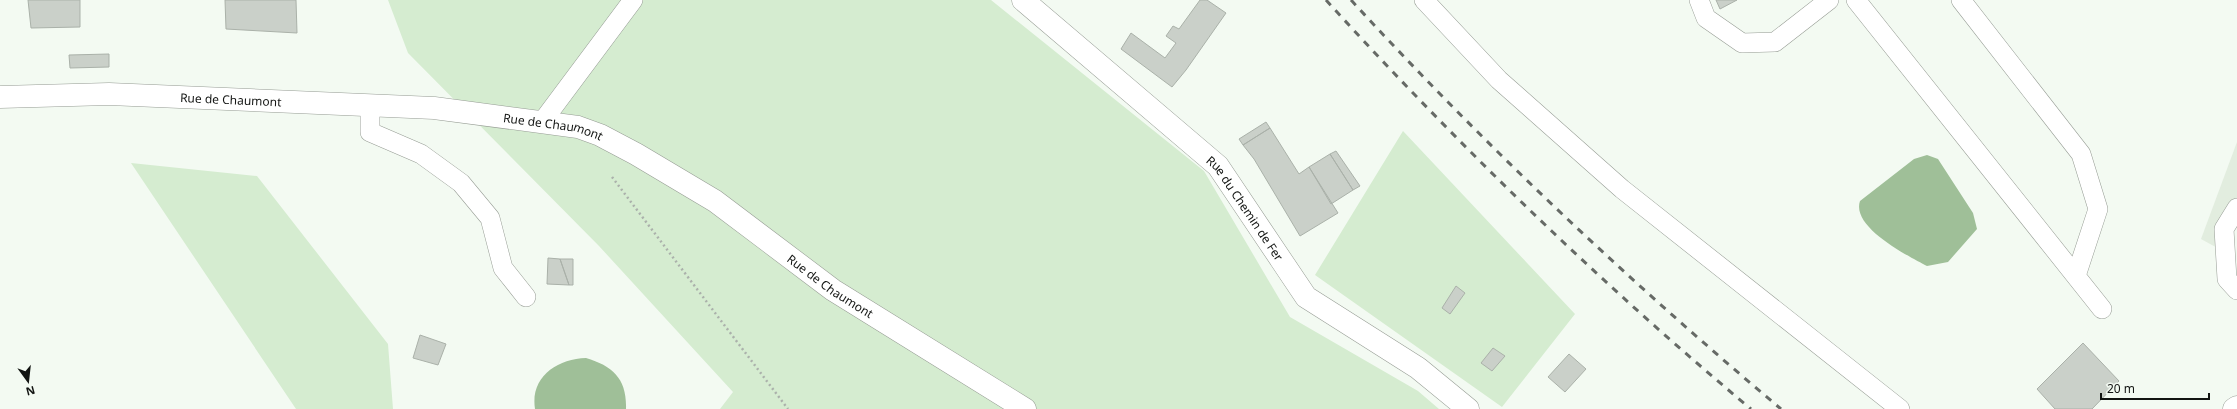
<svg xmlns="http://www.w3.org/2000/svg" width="2237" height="409" viewBox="0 0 2237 409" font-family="'Noto Sans',sans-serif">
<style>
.built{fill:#e2eddf}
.green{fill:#d5ecd0}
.water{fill:#9fbf98}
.building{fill:#cad0c9;stroke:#aab1a9}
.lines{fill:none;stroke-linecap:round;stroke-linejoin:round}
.lane-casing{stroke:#969c94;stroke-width:20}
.street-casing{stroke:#969c94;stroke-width:23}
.path{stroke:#abb1ab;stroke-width:2.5;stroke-dasharray:2 3;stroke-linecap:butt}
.lane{stroke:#fff;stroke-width:19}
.street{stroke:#fff;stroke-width:22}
.rail{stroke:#666a66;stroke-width:3;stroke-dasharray:7 7;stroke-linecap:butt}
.labels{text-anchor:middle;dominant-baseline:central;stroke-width:3;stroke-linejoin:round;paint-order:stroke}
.street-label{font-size:12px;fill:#121412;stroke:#f3faf2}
</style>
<rect width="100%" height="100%" fill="#f3faf2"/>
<path class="built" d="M2237,142V223L2221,250L2201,239Z"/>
<path class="green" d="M388,0H991L1204,171L1290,317L1418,391L1439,409H720L733,392L599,246L408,53Z
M1403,131L1575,314L1502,407L1315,275Z
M131,163L257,176L388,344L393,409H296Z"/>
<path class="water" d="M1927,155L1938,159L1973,213L1977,229L1948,262L1927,266C1908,256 1851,227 1860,201L1914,159Z
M586,358C613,366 627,379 626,409H535C530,377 557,359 586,358Z"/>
<path class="building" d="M28,0H80V27L31,28Z
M225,0H296L297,33L226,29Z
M1200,0H1207L1226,13L1186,70L1172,87L1121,49L1131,33L1165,58L1176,43L1166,36L1173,26L1179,29Z
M1716,0H1737L1720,9Z
M109,54V67L70,68L69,55Z
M1266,122L1270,128L1243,145L1239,139Z
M1270,128L1299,174L1309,167L1338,213L1300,236L1254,159L1243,145Z
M1336,151L1360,186L1353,190L1330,154Z
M1330,154L1353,190L1331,204L1309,167Z
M548,258L560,259L569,285L547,284Z
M560,259H573V285H569Z
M1456,286L1465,293L1450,314L1442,308Z
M420,335L446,344L438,365L413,358Z
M2083,343L2119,381L2092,409H2055L2037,389Z
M1493,348L1505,356L1492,371L1481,363Z
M1569,354L1586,369L1565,392L1548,377Z"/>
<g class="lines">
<g class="lane-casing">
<path id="lane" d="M1424,0L1499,80L1622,189L1900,409
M1699,0L1706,18L1742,43L1775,42L1829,0
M1856,0L2102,309
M1961,0L2081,154L2098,209L2076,276
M370,105V132L421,154L461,183L490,218L503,268L526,297
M542,122L633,0
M2237,208L2224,229L2227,279L2237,290"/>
</g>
<g class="street-casing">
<g id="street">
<path id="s1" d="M1023,0L1218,166L1306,297L1418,368L1468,409"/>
<path id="s2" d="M0,97L109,94L434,108L578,127L600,135L636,154L715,201L833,290L1025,409"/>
<path d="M2234,409L2237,407"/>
</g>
</g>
<path class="path" d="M612,177L788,409"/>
<use href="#lane" class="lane"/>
<use href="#street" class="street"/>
<path class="rail" d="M1326,0C1458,145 1600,283 1751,409
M1351,0C1485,146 1630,282 1781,409"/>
</g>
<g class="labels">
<g class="street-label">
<text stroke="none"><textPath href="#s2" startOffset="231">Rue de Chaumont</textPath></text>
<text stroke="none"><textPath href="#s2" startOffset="555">Rue de Chaumont</textPath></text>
<text stroke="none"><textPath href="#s1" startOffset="306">Rue du Chemin de Fer</textPath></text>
<text stroke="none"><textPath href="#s2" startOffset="879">Rue de Chaumont</textPath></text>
</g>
</g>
<g transform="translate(28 381) rotate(165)" stroke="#f3faf2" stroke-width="3" paint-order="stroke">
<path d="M0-3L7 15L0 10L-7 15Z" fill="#121412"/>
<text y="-6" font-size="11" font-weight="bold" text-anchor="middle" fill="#121412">N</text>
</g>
<path d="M2101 393v6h108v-6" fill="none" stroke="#121412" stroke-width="2"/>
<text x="2107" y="393" font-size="12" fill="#121412" stroke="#f3faf2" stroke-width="3" paint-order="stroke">20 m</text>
</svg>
